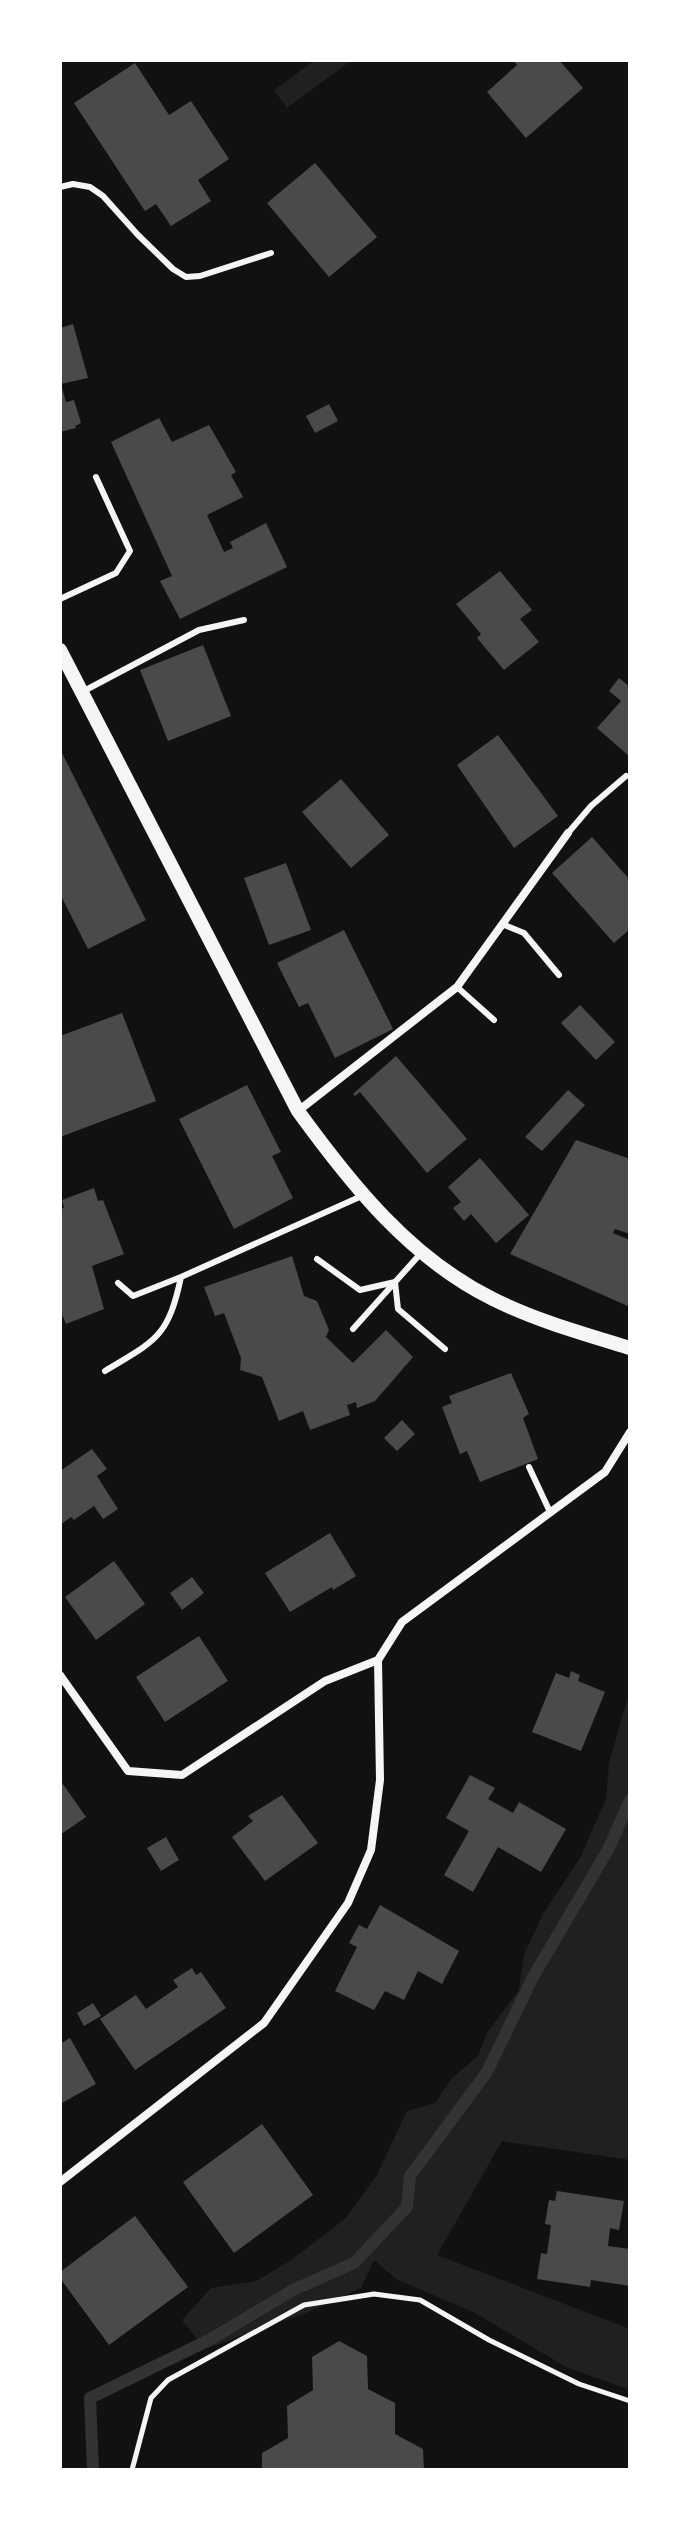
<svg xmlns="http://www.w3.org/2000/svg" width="690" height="2530" viewBox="0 0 690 2530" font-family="'Roboto Serif',serif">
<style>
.green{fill:#202020}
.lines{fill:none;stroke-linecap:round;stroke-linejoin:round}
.stream{stroke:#333;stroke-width:12}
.building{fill:#4a4a4a}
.path{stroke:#f5f5f5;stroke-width:5}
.service{stroke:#f5f5f5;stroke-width:6}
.minor{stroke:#f5f5f5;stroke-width:8}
.tertiary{stroke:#f5f5f5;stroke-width:14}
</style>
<rect width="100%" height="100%" fill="#111"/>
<path class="green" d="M315,60H352L287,108L274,90Z
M630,1690V2160L502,2141L437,2255L630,2329V2390L566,2367L475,2313L396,2279L374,2260L361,2288L306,2313L205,2349L182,2320L211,2288L256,2281L290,2261L346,2218L377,2175L407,2111L435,2103L451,2079L478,2056L487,2033L519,1990L524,1954L543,1914L580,1858L606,1799L609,1763Z"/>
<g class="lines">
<path class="stream" d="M93,2470L90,2398L211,2339L293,2290L354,2263L407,2207L410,2176L487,2072L533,1977L609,1848L630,1800"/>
</g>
<path class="building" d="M513,60H559L583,88L526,138L487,92L517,65Z
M135,63L169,115L191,101L229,159L198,180L211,201L171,226L156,204L145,211L74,103Z
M315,163L377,237L329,277L267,203Z
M73,324L88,378L61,384L66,402L74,400L81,423L75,426L76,428L60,432V328Z
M329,404L338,421L315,433L306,416Z
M159,418L172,442L209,425L236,472L231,475L243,497L207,515L224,552L233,548L230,542L266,523L287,567L180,619L160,581L172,576L111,442Z
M500,571L532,610L520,619L539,642L504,670L477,638L481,634L456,604Z
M203,645L231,716L168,741L140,670Z
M619,678L630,687V757L597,728L621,701L609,691Z
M498,735L558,816L514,848L457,765Z
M60,749L146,920L88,949L60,894Z
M341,779L389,835L351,868L302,812Z
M592,837L630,880V929L614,943L552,873Z
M286,863L311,930L269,945L244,878Z
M344,930L393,1029L335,1058L308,1003L299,1007L277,963Z
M580,1005L615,1042L596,1060L561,1023Z
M122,1013L156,1101L60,1137V1036Z
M396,1056L467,1139L427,1173L360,1092L355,1096L353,1094Z
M247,1085L281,1152L272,1156L293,1198L234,1229L179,1119Z
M568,1090L585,1105L542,1151L525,1137Z
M576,1140L630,1159V1234L615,1229L613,1233L630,1240V1307L510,1254Z
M480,1158L529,1215L496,1243L471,1214L464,1221L453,1208L461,1202L448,1187Z
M94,1188L98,1201L103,1200L124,1254L92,1266L104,1309L66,1324L60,1310V1209L64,1208L62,1200Z
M292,1256L304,1296L317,1301L329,1330L326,1337L353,1363L386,1330L413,1357L375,1401L357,1408L356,1402L347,1405L350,1415L310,1430L303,1411L279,1421L262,1377L240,1370L241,1358L224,1313L215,1316L204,1287Z
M511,1373L529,1414L523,1418L538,1459L480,1482L467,1451L460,1454L442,1407L452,1403L449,1396Z
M402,1420L415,1434L397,1451L384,1438Z
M92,1449L107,1469L97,1476L118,1509L103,1519L94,1506L74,1520L71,1517L60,1525V1471Z
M330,1533L356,1576L333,1590L332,1587L290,1612L265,1573Z
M114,1561L145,1604L96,1640L65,1597Z
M192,1577L204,1593L182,1610L170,1593Z
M199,1636L228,1681L165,1722L136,1677Z
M571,1671L580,1675L578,1681L605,1692L581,1751L532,1732L556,1673L569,1678Z
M470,1775L495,1788L488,1799L513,1813L519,1802L566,1829L541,1872L498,1847L473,1892L444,1875L469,1831L446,1818Z
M60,1780L86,1817L60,1835Z
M282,1795L318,1843L265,1881L232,1837L253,1821L248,1816Z
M166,1837L179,1860L161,1871L147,1848Z
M380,1905L459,1951L442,1984L418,1971L404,2000L385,1991L374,2010L335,1991L357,1947L349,1943L359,1925L367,1929Z
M192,1968L196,1975L201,1972L226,2008L135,2070L100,2019L136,1995L146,2009L178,1987L173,1980Z
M93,2003L101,2016L84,2026L77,2013Z
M70,2038L96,2084L60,2104V2044Z
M262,2124L313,2195L234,2253L183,2182Z
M557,2191L624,2201L619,2230L610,2228L608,2246L630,2249V2286L591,2280L590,2287L537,2279L541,2253L547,2254L551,2225L545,2224L549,2200L555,2201Z
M135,2216L188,2287L109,2345L60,2278V2272Z
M339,2341L367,2356L368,2389L395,2403V2434L423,2449L424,2470H262V2453L288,2438L287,2406L313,2390L312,2357Z"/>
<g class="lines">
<path class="path" d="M132,2470L151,2398L168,2380L304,2305L374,2294L420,2300L489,2340L579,2384L630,2401"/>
<path class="service" d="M60,187L73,184L90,187L103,196L138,235L173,269L186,277L200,276L271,253
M60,599L116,573L130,551L96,477
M82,692L199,630L244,620
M568,833L591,806L626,776
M502,924L524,933L559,975
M457,987L494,1020
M317,1259L360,1290L395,1282L398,1309L445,1349
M118,1283L133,1296L181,1277
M353,1329L422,1252
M105,1371C156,1340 168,1338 181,1277L364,1195
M529,1467L550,1512"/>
<path class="minor" d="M298,1111L457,987L568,833
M60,1675L128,1771L182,1775L325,1681L378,1660L402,1622L605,1472L630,1432
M60,2182L264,2023L348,1903L371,1850L380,1780L378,1660"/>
<path class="tertiary" d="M60,650L298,1111C351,1184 409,1257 491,1298C534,1320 584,1334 630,1348"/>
</g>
<rect width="690" height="2530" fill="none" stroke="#ffffff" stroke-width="124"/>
</svg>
